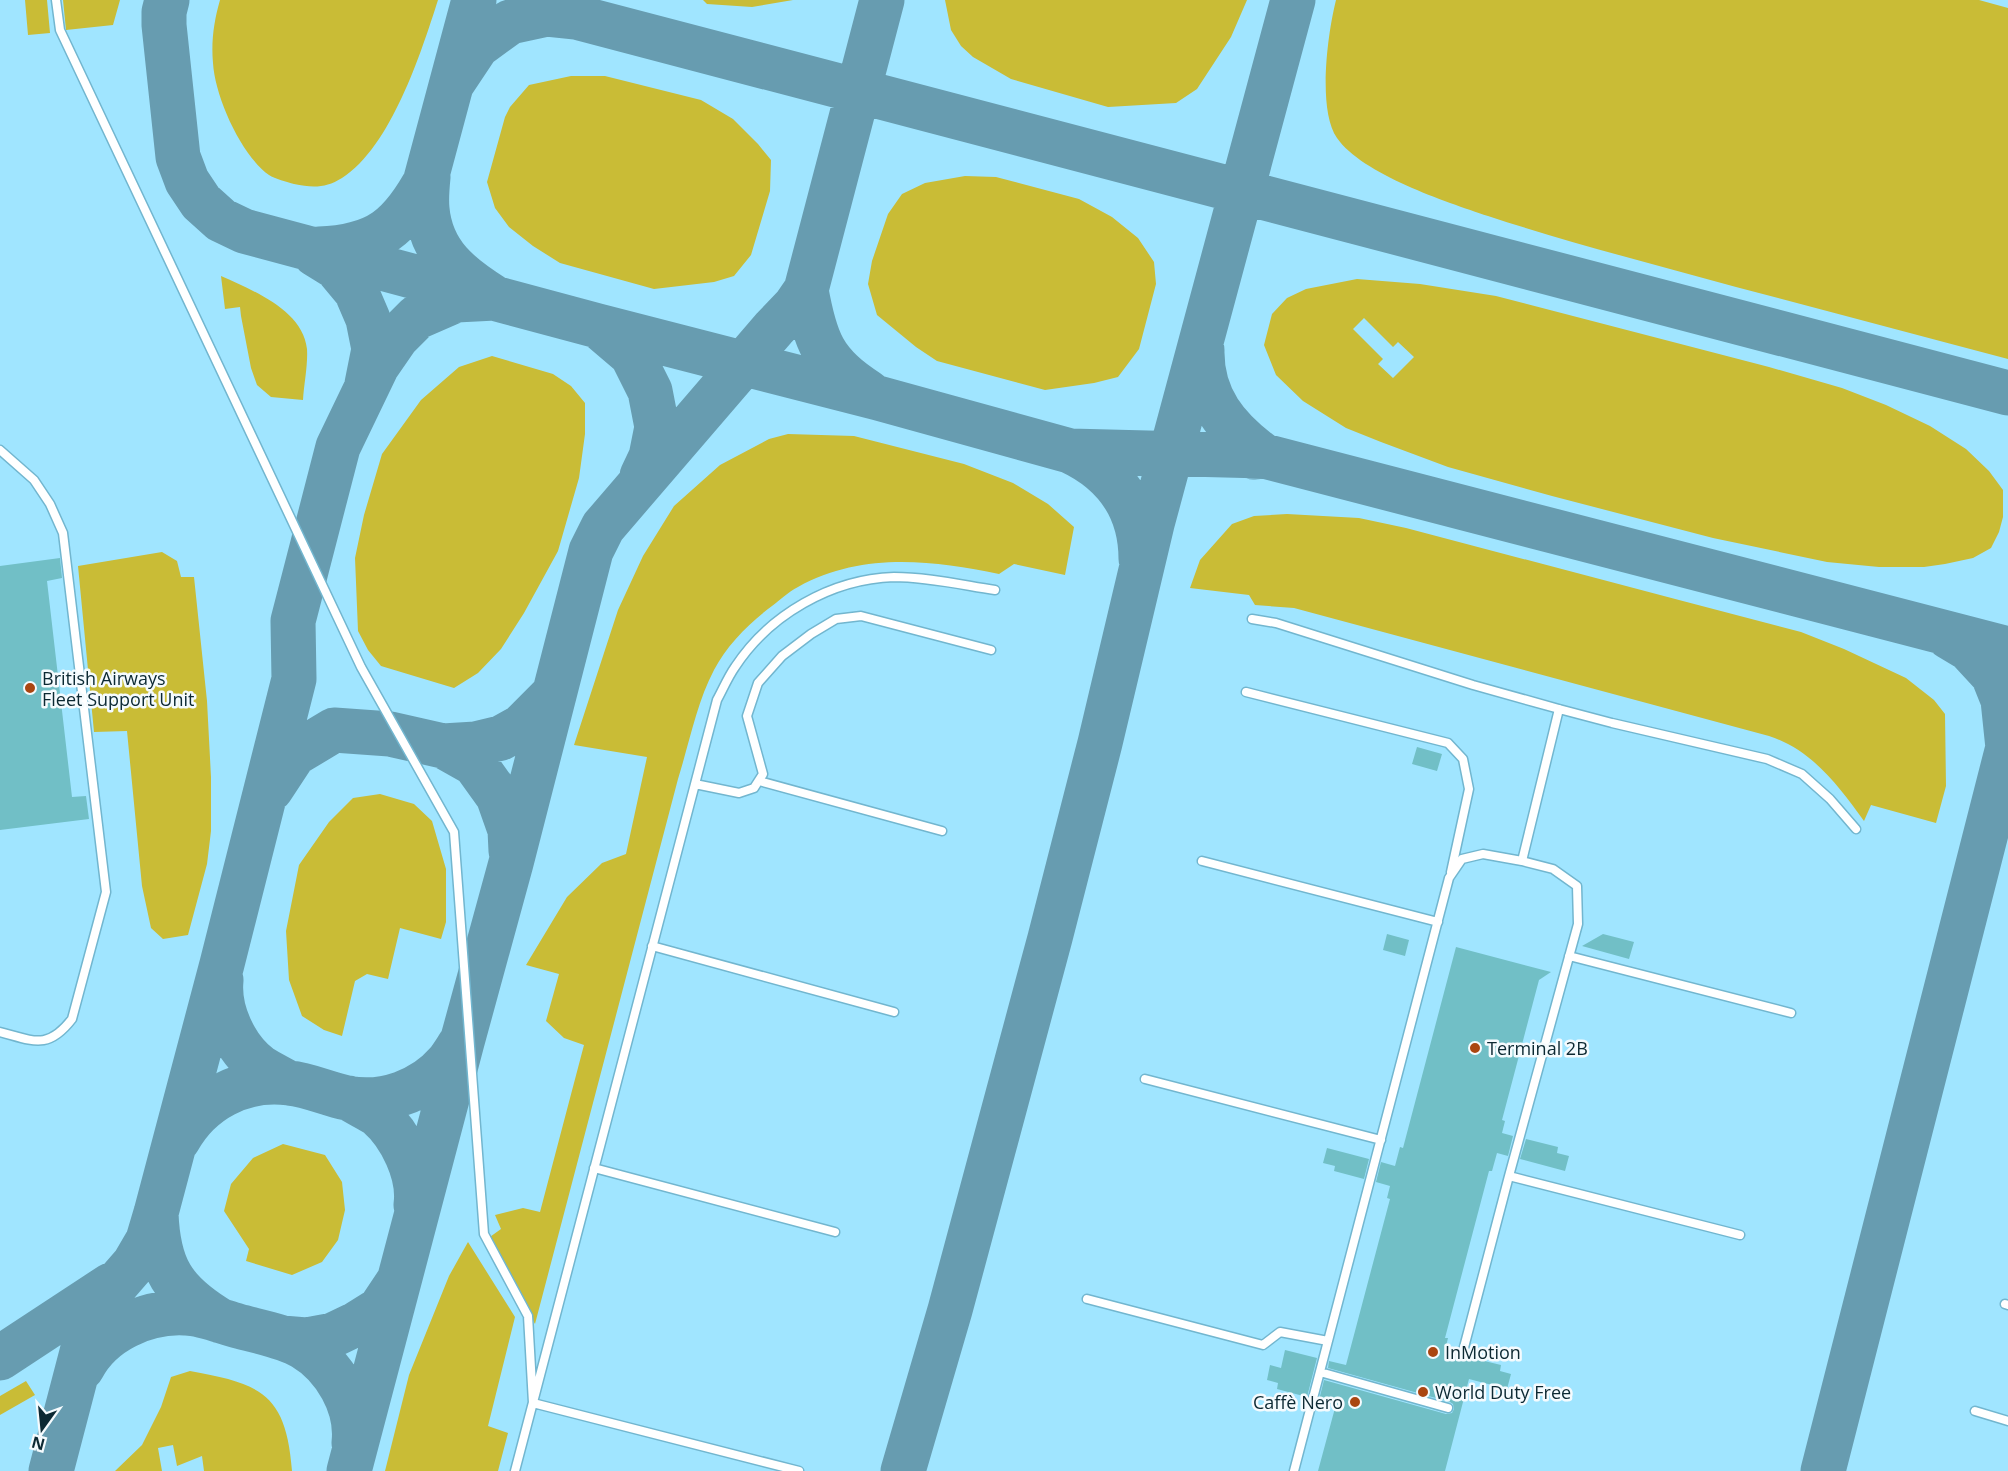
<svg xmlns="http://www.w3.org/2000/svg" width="2008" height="1471" viewBox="0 0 2008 1471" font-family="'Open Sans',sans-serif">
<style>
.green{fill:#c9bc36;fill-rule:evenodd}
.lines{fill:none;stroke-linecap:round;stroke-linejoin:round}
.taxiway{stroke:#679cb0;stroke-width:45}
.building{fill:#71bfc6}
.service-casing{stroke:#72b6cf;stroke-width:11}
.service{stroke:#fff;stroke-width:8}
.poi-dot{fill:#aa4611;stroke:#f5fbfe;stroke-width:2}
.labels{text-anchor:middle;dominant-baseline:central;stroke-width:5;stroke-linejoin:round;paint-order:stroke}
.poi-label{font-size:18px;fill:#0c2933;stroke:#f5fbfe;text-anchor:start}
</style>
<rect width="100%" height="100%" fill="#a0e5ff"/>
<path class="green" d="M25,0H47L50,33L28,35Z
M63,0H120L113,25L66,30Z
M220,0H438C421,53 391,147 342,178C326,188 313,188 294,184C287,182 275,179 269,175C241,155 215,97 213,63C211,41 214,21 220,0Z
M703,0H793L752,7L707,4Z
M945,0H1247L1231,37L1197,89L1176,103L1108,107L1011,79L973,57L961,46L951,30Z
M1336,0H1979L2008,8V359C1917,335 1827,311 1736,287C1653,264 1570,243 1488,216C1446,202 1362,174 1337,138C1317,109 1328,32 1336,0Z
M571,76H605L701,100L733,119L758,144L771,160L770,191L751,255L734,276L714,282L654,289L560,263L533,246L509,227L495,208L487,182L505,117L510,107L529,85Z
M965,176L996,177L1079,199L1112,217L1138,238L1154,262L1156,284L1139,349L1118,377L1094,383L1045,390L937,361L916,347L877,315L868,284L872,261L888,214L902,194L925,183Z
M221,276C252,290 303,310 307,349C308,365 304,384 303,400L271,397L257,385L251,368L241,316L240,307L225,309Z
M1357,279L1420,284L1496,296L1769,367L1842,388L1886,405L1930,426L1966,449L1989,471L2003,490V517L1999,532L1991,548L1973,558L1945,564L1924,567H1879L1827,562L1713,538L1552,496L1448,467L1381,442L1346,428L1303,401L1276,375L1264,345L1272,314L1287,298L1306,289ZM1364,318L1393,347L1398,342L1414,357L1393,378L1378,364L1383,359L1353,329Z
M492,356L553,374L571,386L585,403V434L579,478L558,551L524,613L501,649L478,673L454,688L381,666L368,650L358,631L355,558L364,515L382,454L421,400L459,367Z
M788,434L854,436L964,464L1013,483L1048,504L1074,527L1065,575L1014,564L999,574C931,560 861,552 798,587C788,592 780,600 772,606C749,623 727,645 714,670C697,702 689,744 678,779L535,1324L487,1239L501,1229L495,1215L523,1208L540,1212L584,1045L564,1038L546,1021L559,974L526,965L567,897L602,863L626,854L647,757L574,745L618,610L643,556L674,506L720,465L769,439Z
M1287,514L1359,518L1406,528L1679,600L1801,632L1844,649L1906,678L1934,700L1945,714L1946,786L1936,823L1871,805L1864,821C1838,785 1812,750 1769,736L1294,608L1255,605L1249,595L1190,588L1200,560L1232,524L1254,516Z
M162,552L177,561L181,577H194L207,701L211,777V831L207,864L188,935L163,939L151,928L142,886L127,731L94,732L78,566Z
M380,794L414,804L432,821L446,869V922L441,939L400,928L388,979L367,974L355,981L342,1036L324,1030L302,1016L289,980L286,931L299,865L329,822L353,798Z
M283,1144L325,1155L342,1182L345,1210L338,1240L322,1262L292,1275L246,1261L249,1249L224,1211L231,1184L253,1158Z
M468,1242L515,1317L488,1426L508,1433L498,1471H385L409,1375L449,1276Z
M190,1371C261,1384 286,1393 292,1471H204L202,1456L177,1466L173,1445L158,1448L162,1471H115L142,1445L161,1407L171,1377Z
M26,1381L35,1395L0,1415V1396Z"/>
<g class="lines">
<path class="taxiway" d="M167,0L164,12V25L178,157L187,181L201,202L221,220L244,231L598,326L878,398L1070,451L1264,456L2008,649
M453,82L477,46L510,22L547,14L576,17L2008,393
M419,205L474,0
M319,249C378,247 401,227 428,177
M315,254L336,267L356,291L368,319L374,349L367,384
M806,290C815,340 823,364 868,392
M598,326L632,355L650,391L657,427L651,457L642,476
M1202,350C1201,398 1227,429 1264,456L1253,457
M1074,452L1070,451C1115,472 1141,508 1141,559
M1949,637L1969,649L1993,675L2003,700L2008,748
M443,746L475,764L498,796L510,830L511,851
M271,789L294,754L334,730L390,734L443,746L476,744L501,738L521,727L554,694
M221,980C218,1011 235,1048 260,1067C269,1073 280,1078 289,1083
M349,1098C358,1104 369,1109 378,1115C401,1135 420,1174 416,1205
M178,1140C200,1100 243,1077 289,1083C309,1085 328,1094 347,1098C383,1105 423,1091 447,1063C452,1057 456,1050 460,1044
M156,1213C158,1268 173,1292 221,1321
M282,1338L306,1340L333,1335L356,1324L380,1309L398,1282
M0,1358L111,1285
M82,1368C101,1331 146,1311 185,1313C201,1313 223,1322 238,1326C260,1332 284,1336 303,1347C335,1366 358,1406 354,1443
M51,1471L86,1337L101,1302L134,1264L148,1240L156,1213L222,964L294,679L293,621L338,447L377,366L397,337L417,317L456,300L495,298C460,276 431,254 427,209C426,199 427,187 428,177
M349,1471L462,1042L511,863L591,551L603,527L774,328L795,306L806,290L882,0
M903,1471L950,1310L1050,938L1100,743L1152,524L1293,0
M1823,1471L2008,747"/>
</g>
<path class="building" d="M60,558L62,578L47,581L72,797L86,796L89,819L0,830V566Z
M1417,747L1442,754L1437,771L1412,764Z
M1387,934L1409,940L1405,956L1383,950Z
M1603,934L1634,942L1629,959L1582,946Z
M1456,947L1551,972L1539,980L1502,1120L1505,1121L1502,1133L1513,1136L1508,1156L1497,1153L1492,1171H1489L1445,1338H1448L1445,1350L1456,1353V1357L1460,1361H1464L1468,1357L1501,1365L1500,1371L1511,1374L1507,1389L1469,1379L1445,1471H1318L1335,1408L1332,1407L1333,1404L1319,1400L1324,1380L1446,1414L1452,1413L1454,1409L1453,1404L1450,1402L1328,1368L1329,1361L1346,1365L1390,1199L1387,1198L1390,1186L1376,1182L1381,1162L1395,1166L1400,1147L1403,1148Z
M1526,1139L1558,1147L1557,1153L1569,1156L1565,1171L1520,1159Z
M1327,1148L1369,1159L1364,1179L1334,1171L1335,1166L1323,1163Z
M1285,1350L1317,1358L1307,1397L1277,1389L1278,1383L1267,1380L1270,1365L1281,1368Z"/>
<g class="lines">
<g class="service-casing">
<path id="service" d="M56,0L60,30L361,667L454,832L484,1234L528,1316L533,1403
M0,450L34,480L50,504L63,533L106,892L72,1019C48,1050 34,1041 0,1032
M1252,619L1276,623L1473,685L1559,709L1612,723L1767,759L1802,774L1830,799L1856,829
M1246,692L1448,743L1463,759L1469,789L1451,872
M759,781L942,831
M695,784L739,793L754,788L763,774L747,716L758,683L782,656L811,634L836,619L861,616L991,650
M1202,861L1438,922
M1522,861L1559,709
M652,946L894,1012
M1569,956L1791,1013
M1145,1079L1381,1140
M594,1168L835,1232
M1509,1176L1740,1235
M1087,1299L1263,1345L1280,1332L1328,1341
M2005,1304L2008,1305
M1320,1372L1448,1408
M533,1403L799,1471
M1975,1411L2008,1421
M515,1471L717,700C723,689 728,677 735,667C769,615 831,579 894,577C927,577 962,585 995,590
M1294,1471L1449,878L1462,859L1483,854L1522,861L1553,869L1577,886L1578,924L1509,1176L1462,1355"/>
</g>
<use href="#service" class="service"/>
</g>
<g class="poi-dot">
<circle cx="30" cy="688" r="6"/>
<circle cx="1475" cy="1048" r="6"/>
<circle cx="1433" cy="1352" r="6"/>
<circle cx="1423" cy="1392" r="6"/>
<circle cx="1355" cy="1402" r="6"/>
</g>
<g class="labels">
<g class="poi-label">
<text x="42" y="678">British Airways<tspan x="42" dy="21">Fleet Support Unit</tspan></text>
<text x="1487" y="1048">Terminal 2B</text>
<text x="1445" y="1352">InMotion</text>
<text x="1435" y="1392">World Duty Free</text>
<text x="1343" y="1402" text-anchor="end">Caffè Nero</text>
</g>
</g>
<g transform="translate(42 1429) rotate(195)" stroke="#f5fbfe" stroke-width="4.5" paint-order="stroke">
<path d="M0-4.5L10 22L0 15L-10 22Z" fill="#0c2933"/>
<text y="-9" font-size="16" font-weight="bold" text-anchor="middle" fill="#0c2933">N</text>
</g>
</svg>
